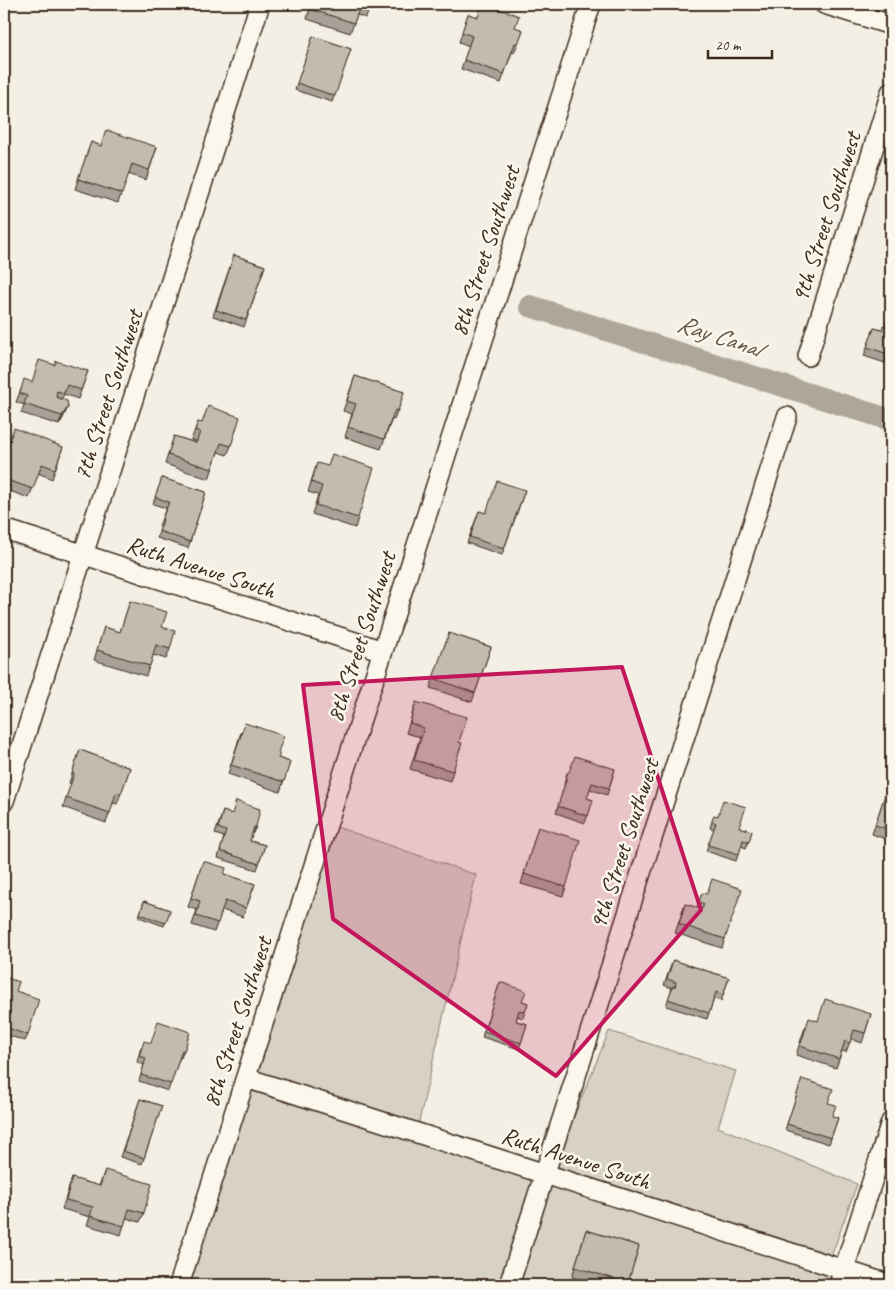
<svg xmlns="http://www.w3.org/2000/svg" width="895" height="1289" viewBox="0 0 895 1289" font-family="Caveat,sans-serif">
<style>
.green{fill:#d8d1c6;stroke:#8a7e72}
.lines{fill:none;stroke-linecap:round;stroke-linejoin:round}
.canal{stroke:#afa69a;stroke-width:22}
.street-casing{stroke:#3b2a1e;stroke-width:22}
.street{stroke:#fbf7ec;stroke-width:19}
.wall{fill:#a8a197;stroke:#3b2a1e}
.shaded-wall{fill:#88837b;stroke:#3b2a1e}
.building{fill:#c3bbb0;stroke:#3b2a1e}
.marked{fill:#c2185b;fill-opacity:0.2;stroke:#c2185b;stroke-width:4;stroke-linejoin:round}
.labels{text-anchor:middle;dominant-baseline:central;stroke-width:5;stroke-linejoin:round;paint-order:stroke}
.street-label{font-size:24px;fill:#3b2a1e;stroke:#fbf7ec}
.water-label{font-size:25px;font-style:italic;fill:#645549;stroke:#fbf7ec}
</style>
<rect width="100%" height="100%" fill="#f3efe4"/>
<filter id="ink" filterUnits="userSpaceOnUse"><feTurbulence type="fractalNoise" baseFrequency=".02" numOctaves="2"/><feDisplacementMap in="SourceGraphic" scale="10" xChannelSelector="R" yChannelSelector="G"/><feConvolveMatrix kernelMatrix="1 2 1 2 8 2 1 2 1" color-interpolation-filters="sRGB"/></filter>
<g filter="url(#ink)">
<path class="green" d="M331,825L476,875L418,1126L551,1173L609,1031L736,1071L718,1127L857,1184L821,1285H175Z"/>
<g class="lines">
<path class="canal" d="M530,306L891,420"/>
<g class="street-casing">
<path id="street" d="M824,4L891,25
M808,356L891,92
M4,529L383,651
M4,801L260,4
M246,1078L891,1285
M179,1285L591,4
M509,1285L787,417
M839,1285L891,1122"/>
</g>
<use href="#street" class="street"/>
</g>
<path class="wall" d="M311,4H371L366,18L357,15L350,33L307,19Z
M468,14L523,30L514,53L512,52L501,83L461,69L469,46L459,42Z
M313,36L351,49L332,102L295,90Z
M91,142L101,146L157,147L146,180L128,174L118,203L75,189Z
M234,255L265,266L244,327L213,316Z
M891,316V365L864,356L874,328L882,330L885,326L888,318Z
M55,365L88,371L78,399L64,394L62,399L64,416L59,425L21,413L24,405L16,402L21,389Z
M355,376L404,392L394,420L392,419L381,449L345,437L352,414L343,411Z
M198,422L231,446L227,455L218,452L209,479L165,464L174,436L196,443V441L191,440Z
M4,446L7,447H63L52,479L38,473L29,498L4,489Z
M317,463L358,518L355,528L312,514L318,495L308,492Z
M162,478L206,492L188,548L157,538L161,526H159L166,508L153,504Z
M525,490L502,555L467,543L479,511L486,513Z
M130,601L170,649L166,659L153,655L146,676L94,660L104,627L120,632Z
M449,633L491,647L472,702L430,688Z
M416,702L459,742L453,771L450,781L410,769L420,737L406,733Z
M241,732L278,752V758L290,762L280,792L228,774Z
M80,750L130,768L117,804L113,803L106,823L63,807L71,784L69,783Z
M615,769L607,795L590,789L587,798L593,800L585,823L556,813L564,787L565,779L567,773Z
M891,777V841L872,834Z
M223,811L256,827L253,833H252L250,841L265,845L257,870L218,858L224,837L215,834Z
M712,821L739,827L752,831L746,848L741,846L736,861L706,851L714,829L710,828Z
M538,827L566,887L563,896L521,884Z
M200,870L224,874L255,884L243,917L222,910L214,932L192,925L197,910L188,907Z
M702,893L725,939L722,948L675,933L685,904L697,908Z
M144,901L170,910L164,926L139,917Z
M673,960L729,978L721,1001L714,999L707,1019L666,1006L672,988L664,985Z
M4,977L16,991L28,1035L25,1041L4,1034Z
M500,982L522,1001L528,1003L523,1018L517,1016L516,1021L527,1024L519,1049L482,1037Z
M871,1014L862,1043L851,1039L846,1052L842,1051L836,1068L796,1055L805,1027L818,1021Z
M190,1032L181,1058L180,1057L168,1091L139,1081L144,1065L137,1062L141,1047L151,1043Z
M802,1079L828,1103L832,1116L838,1118L829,1144L785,1130Z
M140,1099L162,1106L142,1164L120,1157Z
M105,1170L144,1213L140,1222L126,1218L121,1235L87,1225L90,1217L62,1209L72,1178L99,1186Z
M586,1230L639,1246L627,1285H599L572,1277Z"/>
<path class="shaded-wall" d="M68,407L64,416L59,425L62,416Z"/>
<path class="building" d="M312,4H371L369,9L360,6L354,23L310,9Z
M482,4H486L519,16L515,27L523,30L518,44L515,43L504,74L464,60L472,36L462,32L468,14L478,17Z
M313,36L351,49L335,96L297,83Z
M106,130L157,147L149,170L132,164L122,194L78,179L91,142L101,146Z
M234,255L265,266L246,320L216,310Z
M891,316V355L867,347L874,328L882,330L883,325L888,327L886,323L888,318Z
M39,360L55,365L56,361L88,371L81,390L67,385L64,393L57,391L56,397L67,401L68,407L62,416L24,404L27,396L20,393L24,379L32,382Z
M355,376L404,392L398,411L395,410L384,439L348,427L356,404L347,401Z
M208,406L240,417L231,446L221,443L212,469L168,455L174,436L196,443L200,432L195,430L198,422L202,423Z
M14,428L63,447L55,469L42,464L33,489L4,479V446L7,447Z
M332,454L374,468L358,518L316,505L322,486L311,482L317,463L328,466Z
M162,478L206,492L190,542L159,531L163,520L162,519L169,502L155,497Z
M497,481L525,490L504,549L470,537L479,511L486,513Z
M130,601L167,612L162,627L175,631L170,649L156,645L150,666L97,650L104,627L120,632Z
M449,633L491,647L475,693L433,678Z
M416,702L467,717L459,742L462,743L453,771L414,760L424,728L410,723Z
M245,723L284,736L278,752L280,753L278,758L290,762L284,782L231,765Z
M80,750L130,768L121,794L116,793L110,813L66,798L74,774L72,773Z
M575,756L615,769L609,788L592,783L587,798L593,800L588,816L558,806L566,780L567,773L569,772Z
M891,777V830L875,825Z
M723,800L746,807L739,827L752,831L749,842L743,840L739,854L708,845L716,823L712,821L714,815L718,816Z
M236,801L260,809L256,827H254L250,841L265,845L259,864L220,851L226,831L218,828L223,811L232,814Z
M538,827L580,840L566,887L524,874Z
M203,861L226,868L224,874L255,884L246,908L225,901L218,923L196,916L200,901L191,898Z
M712,879L742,889L725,939L679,924L685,904L702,909L704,904L699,902L702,893L707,894Z
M144,901L170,910L166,923L140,914Z
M673,960L729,978L723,995L716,992L709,1013L668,999L673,986L675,987L676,982L667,979Z
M4,977L19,982L16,991L39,999L28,1035L4,1027V1007L6,1000H4Z
M500,982L526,991L522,1001L528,1003L525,1012L519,1010L516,1021L527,1024L521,1043L484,1031Z
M825,999L871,1014L865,1033L854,1030L850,1043L845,1041L839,1059L800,1046L809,1018L818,1021Z
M158,1021L190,1032L184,1051L182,1050L171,1084L141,1075L146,1058L139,1056L144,1041L151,1043Z
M802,1079L833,1089L828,1103L836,1105L832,1116L838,1118L831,1138L787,1124Z
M140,1099L162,1106L144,1158L123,1151Z
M105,1170L152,1184L144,1213L129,1209L124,1226L90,1216L93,1207L66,1200L72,1178L100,1186Z
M586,1230L639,1246L628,1283L575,1267Z"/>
</g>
<path class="marked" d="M622,667L701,910L556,1076L333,919L303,685Z"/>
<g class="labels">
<g class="street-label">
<text transform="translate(826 217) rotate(-72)">9th Street Southwest</text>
<text transform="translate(485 251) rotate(-72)">8th Street Southwest</text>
<text transform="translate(108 395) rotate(-72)">7th Street Southwest</text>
<text transform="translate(201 567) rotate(18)">Ruth Avenue South</text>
<text transform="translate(361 637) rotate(-72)">8th Street Southwest</text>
<text transform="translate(624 844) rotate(-72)">9th Street Southwest</text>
<text transform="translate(237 1022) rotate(-72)">8th Street Southwest</text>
<text transform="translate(576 1158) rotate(18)">Ruth Avenue South</text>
</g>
<g class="water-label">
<text transform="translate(719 336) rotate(18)">Ray Canal</text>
</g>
</g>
<rect width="895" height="1289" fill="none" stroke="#fbf7ec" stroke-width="20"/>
<rect x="10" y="10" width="875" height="1269" fill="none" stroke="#3b2a1e" stroke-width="2" filter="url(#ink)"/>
<path d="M708 50v8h64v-8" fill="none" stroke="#3b2a1e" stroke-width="2.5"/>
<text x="715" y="50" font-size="15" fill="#3b2a1e" stroke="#fbf7ec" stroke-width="4" paint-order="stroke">20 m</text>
</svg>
